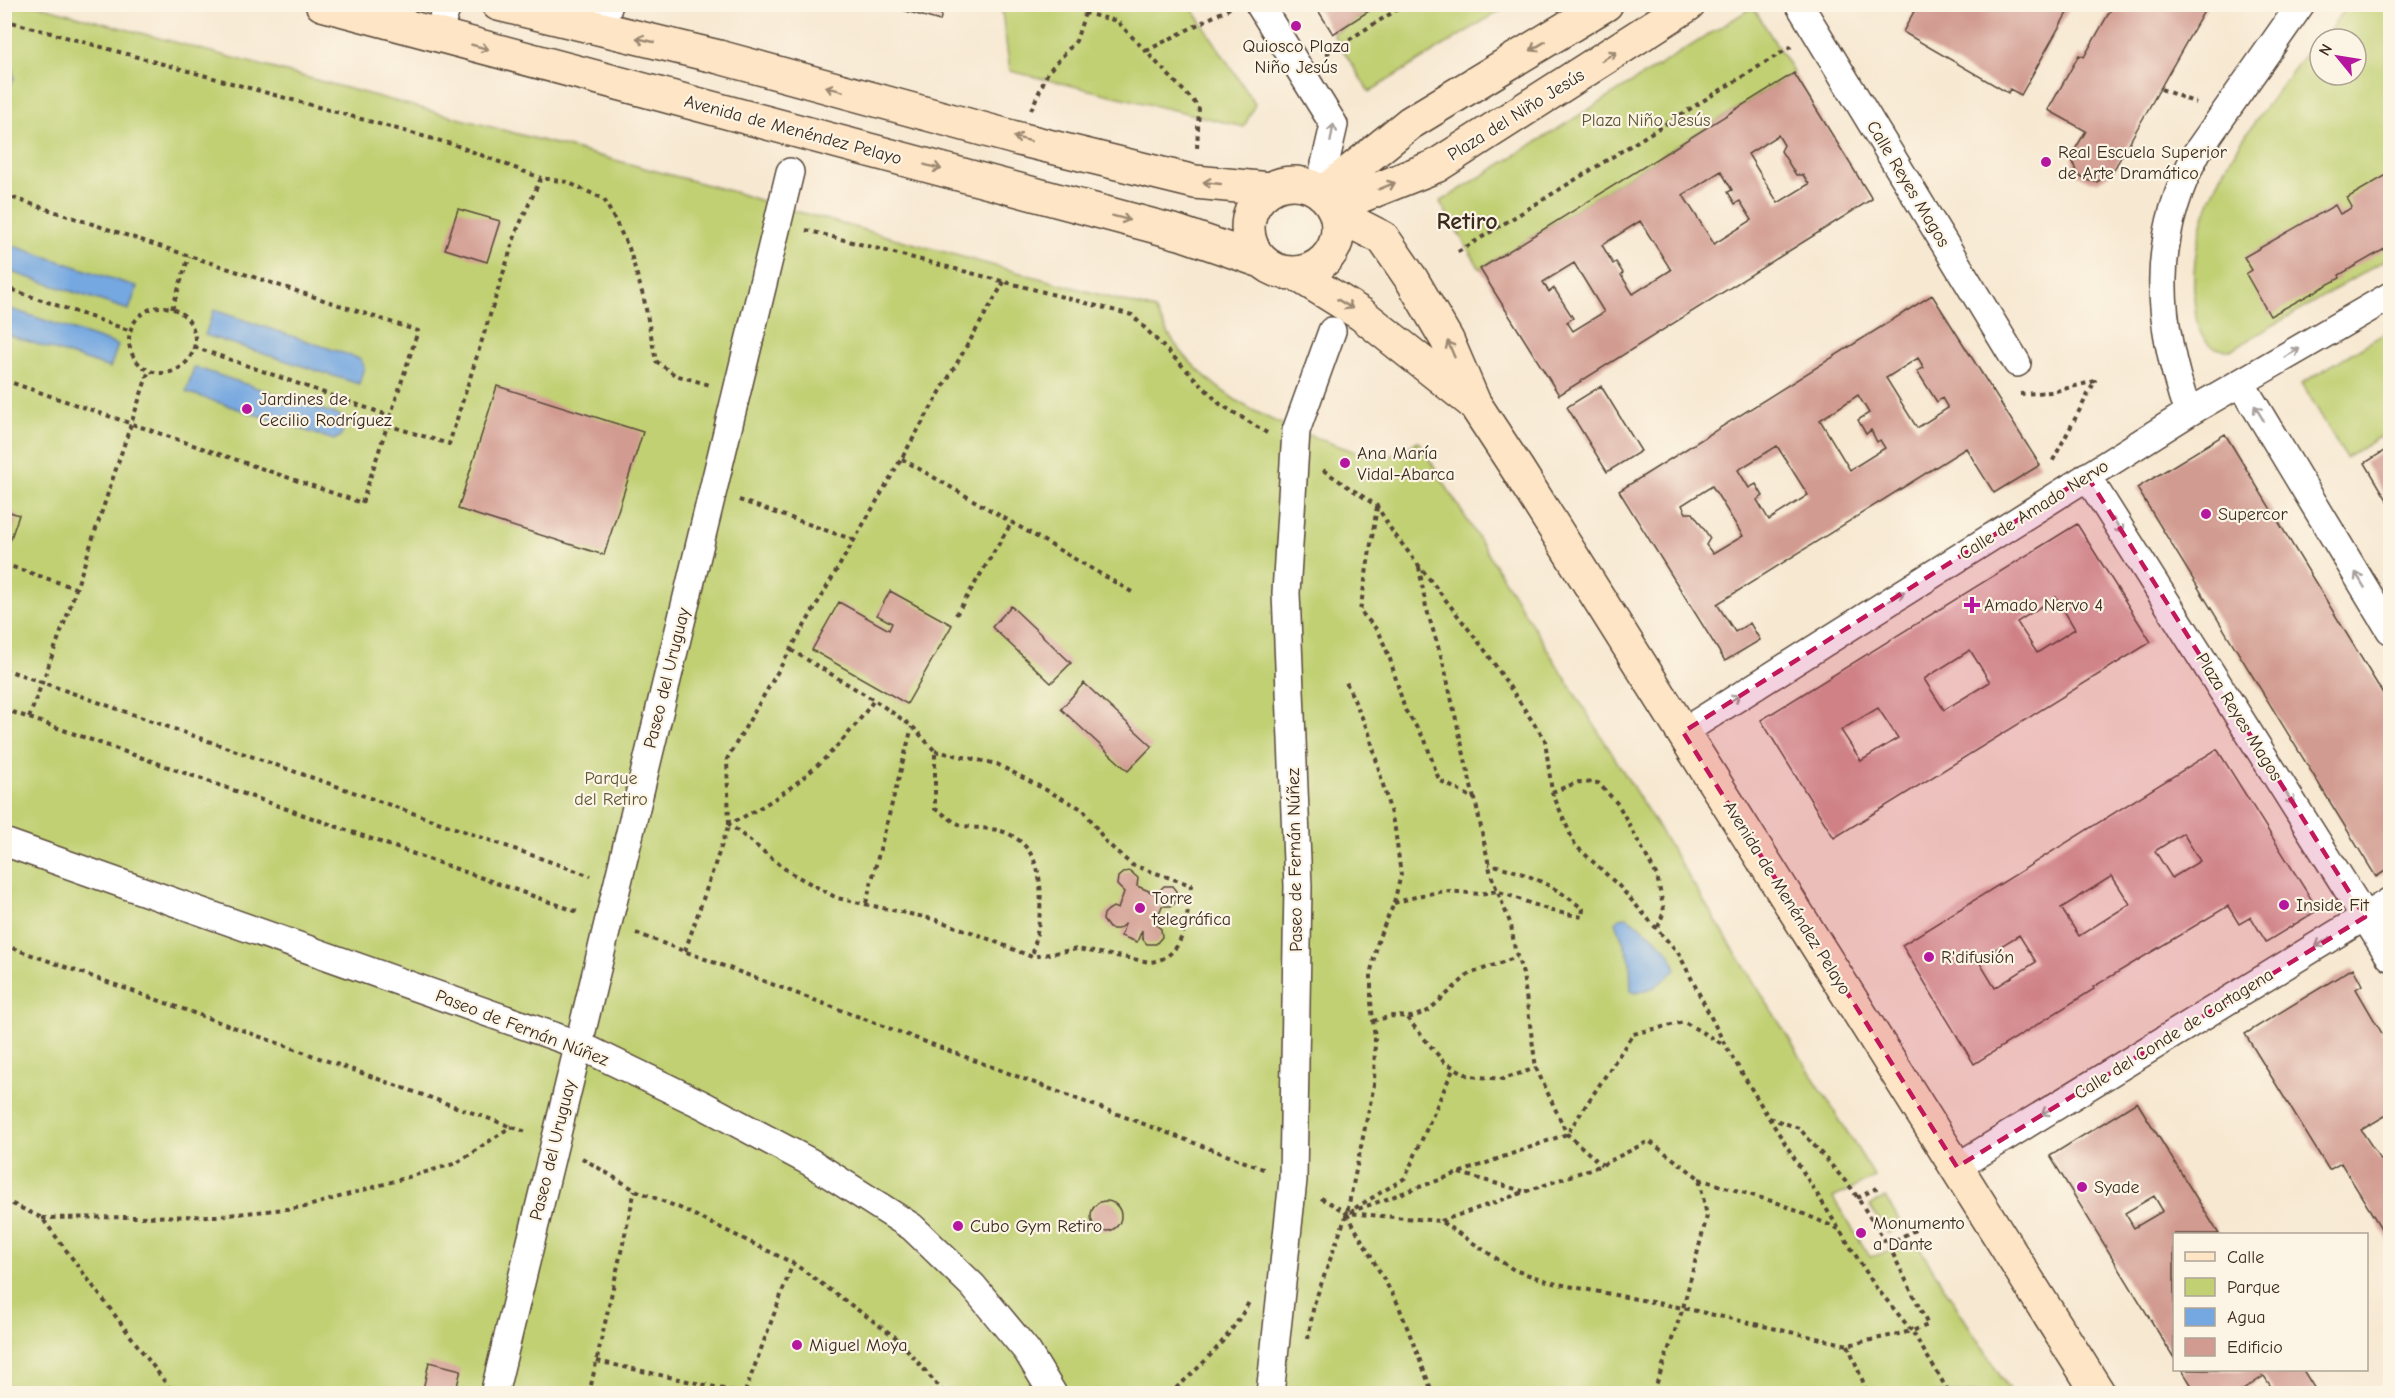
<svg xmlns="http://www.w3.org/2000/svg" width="2395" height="1398" viewBox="0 0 2395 1398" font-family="'Comic Neue',sans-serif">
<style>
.green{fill:#c1d073;stroke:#7e7d48;stroke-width:1.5}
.water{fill:#75a7e0;stroke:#58687f;stroke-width:1.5}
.building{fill:#d29b91;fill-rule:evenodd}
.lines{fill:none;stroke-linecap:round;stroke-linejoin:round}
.street-casing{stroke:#574639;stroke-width:30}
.secondary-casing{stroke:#574639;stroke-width:36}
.path{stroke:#574639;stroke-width:4;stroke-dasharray:4.5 4.5;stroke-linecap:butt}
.street{stroke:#fff;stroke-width:27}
.secondary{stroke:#fde5c5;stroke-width:33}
.oneway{stroke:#9c8872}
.oneway2{stroke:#a79f9a}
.marked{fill:#c2185b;fill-opacity:0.2;stroke:#c2185b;stroke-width:4.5;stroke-dasharray:12 8;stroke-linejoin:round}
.poi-dot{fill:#b5179e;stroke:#fcf5e5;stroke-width:2}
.labels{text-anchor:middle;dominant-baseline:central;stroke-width:4.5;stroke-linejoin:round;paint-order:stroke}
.poi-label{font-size:18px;fill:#3b2a1e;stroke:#fcf5e5;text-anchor:start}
.street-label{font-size:18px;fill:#3b2a1e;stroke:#fcf5e5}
.park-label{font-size:18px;fill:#5c5433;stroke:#fcf5e5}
.district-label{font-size:24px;font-weight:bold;fill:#3b2a1e;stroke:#fcf5e5}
</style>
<rect width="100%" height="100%" fill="#fcf5e5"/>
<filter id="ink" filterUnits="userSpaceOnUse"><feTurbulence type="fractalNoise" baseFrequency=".0167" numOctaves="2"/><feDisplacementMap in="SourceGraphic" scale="12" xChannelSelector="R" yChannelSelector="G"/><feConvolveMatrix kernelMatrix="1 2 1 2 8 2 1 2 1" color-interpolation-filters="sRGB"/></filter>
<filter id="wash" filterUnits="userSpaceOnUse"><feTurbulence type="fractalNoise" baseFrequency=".008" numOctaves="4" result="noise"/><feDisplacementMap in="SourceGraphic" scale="24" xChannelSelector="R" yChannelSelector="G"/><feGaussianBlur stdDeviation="1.35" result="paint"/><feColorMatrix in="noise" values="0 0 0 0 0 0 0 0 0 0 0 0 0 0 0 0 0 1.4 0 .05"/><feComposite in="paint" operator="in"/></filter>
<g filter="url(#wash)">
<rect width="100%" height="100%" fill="#f7e8d1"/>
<path class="green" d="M5,4L36,5L734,192L781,207L1155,310C1162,322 1168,335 1176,345C1217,398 1267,421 1328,442C1347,449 1369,459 1390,456C1399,455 1410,446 1418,441L1875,1177L1833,1198L1870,1257L1917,1244L2011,1393L5,1394Z
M1001,5H1190L1255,104L1244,127L1010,71Z
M1380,5V4L1509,5L1369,92L1333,34Z
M2348,5H2390V257L2231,350C2209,351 2199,337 2196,317C2180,201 2249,132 2312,45L2320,43V75H2356V39H2323Z
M1753,7L1794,73L1480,269L1440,202Z
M2390,330V431L2346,458L2302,383Z
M1885,1197L1902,1225L1888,1234L1870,1206Z"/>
<path class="water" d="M4,53L11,61L14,78L5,94Z
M5,243L137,287L129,310L5,270Z
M5,307L118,345L110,368L5,334Z
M214,310L361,359L364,367L359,384L205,335Z
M194,367L347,418L341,436L334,440L186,392Z
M1627,917C1644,929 1674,948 1676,970L1655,987L1636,993L1631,991L1630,960L1616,922L1619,918Z"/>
<g id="blocks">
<path class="building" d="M882,4H944L940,21Z
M1314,4H1380L1333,34Z
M1918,4H2072L2021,95L2010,89L2008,93L1903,32Z
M2114,4H2208L2112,173L2097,182L2089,181L2077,174L2072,160L2074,151L2086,131L2048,110L2079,55L2084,57Z
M1794,73L1872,199L1559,395L1480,269ZM1778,135L1784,145L1781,151L1796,175H1803L1809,184L1778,203L1748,154ZM1721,171L1732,190L1728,192L1735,204L1740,201L1752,220L1714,244L1683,195ZM1640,221L1671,270L1633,294L1621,275L1623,273L1616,262L1613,264L1602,245ZM1574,263L1604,312L1573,331L1567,322L1573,318L1554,288L1549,292L1543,282Z
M2390,173V246L2339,275L2340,278L2270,316L2246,274L2252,270L2244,257L2335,205L2340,214L2346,211L2352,207L2347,198Z
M458,209L500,221L487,262L445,249Z
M1932,295L2040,465L1994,493L1966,448L1717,604L1735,632L1750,623L1760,640L1725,661L1619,491ZM1918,358L1924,368L1917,371L1937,402L1942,398L1948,408L1917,428L1886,378ZM1858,395L1869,413L1858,420L1866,434L1871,430L1877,442L1880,440L1885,448L1850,470L1820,420ZM1777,446L1808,495L1769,520L1757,500L1763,496L1756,484L1749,488L1738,470ZM1712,486L1743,536L1713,554L1706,545L1710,538L1693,513H1686L1682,505Z
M497,386L643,432L604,555L458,509Z
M1601,386L1641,451L1607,472L1567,407Z
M2225,434L2390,705V868L2376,877L2137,488Z
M2390,447V505L2365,463Z
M4,510L19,515L10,541L4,540Z
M2077,524L2151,642L1834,838L1761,720ZM2056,597L2075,629L2037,653L2017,622ZM1970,650L1990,682L1944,710L1924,679ZM1878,708L1898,738L1861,761L1841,730Z
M890,591L952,625L907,704L812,650L839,602L889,630L892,623L877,615Z
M1011,606L1071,663L1051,683L992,627Z
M1084,683L1152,746L1128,771L1061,709Z
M2217,749L2318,910L2266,942L2251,917L2239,924L2228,906L2093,987L2094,989L1974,1064L1902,945ZM2183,833L2200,861L2172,878L2155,851ZM2112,876L2130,904L2079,936L2061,908ZM2019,935L2036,962L1995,988L1978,960Z
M1130,871L1138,878L1137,886L1156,894L1164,886H1172L1176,891L1177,899L1175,903L1171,906H1162L1155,924L1161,929L1162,937L1156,944H1147L1145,942L1142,938V930L1137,942L1121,936L1125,924L1118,929H1113L1109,928L1103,920L1104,914L1108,910L1113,907L1118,909L1124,892L1117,885L1118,877L1124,872Z
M2353,968L2362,985L2356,989L2390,1047V1113L2361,1130L2381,1160L2390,1155V1243L2341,1163L2329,1170L2245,1034Z
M2137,1102L2219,1234H2174V1358L2050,1156ZM2154,1196L2163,1211L2134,1228L2125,1213Z
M1091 1216a15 15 0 1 1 30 0a15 15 0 1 1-30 0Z
M429,1362L461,1370L455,1394H422Z
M2182,1370H2303L2318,1394H2276L2264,1376L2237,1394H2197Z"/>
</g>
</g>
<g filter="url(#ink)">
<use href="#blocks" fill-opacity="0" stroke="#574639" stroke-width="1.5"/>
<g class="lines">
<g class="street-casing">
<path id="street" d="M1259,4L1334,125L1319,190
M1799,4L2017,363
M601,30L609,4
M437,35L448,4
M2241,383L2390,630
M2188,413C2156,320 2150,241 2197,152L2301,4
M2087,476L2390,957
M1683,732L2188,413L2390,296
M4,842L579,1045L703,1105L810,1162L912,1227L973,1286L1027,1351L1053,1394
M1957,1167L2390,901
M494,1394L790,172
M1270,1394L1293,1180L1298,886L1286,593L1296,431L1332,331"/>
</g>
<g class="secondary-casing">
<path id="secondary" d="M322,4L1180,233L1261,261
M498,4L719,57L1019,139L1195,182L1270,189
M1248 228a45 45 0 1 1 90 0a45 45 0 1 1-90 0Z
M1322,194L1410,123L1606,4
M1333,207L1436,166L1689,4
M1336,214L1383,238L1412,280L1447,340L1474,403L1518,470L2099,1394
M1295,273L1361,314L1472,402"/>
</g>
<path class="path" d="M1081,4L1085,13L1117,21L1199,107L1197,149
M4,20L455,145L541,178
M1146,51L1230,8
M1326,54L1406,4
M2161,89L2196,103
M1031,110L1048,72L1076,41L1085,13
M4,195L418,331L362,503L4,380
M806,230L1132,315L1220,404L1267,433
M1458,252L1792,46
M4,287L131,331
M129 340a33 33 0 1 1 66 0a33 33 0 1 1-66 0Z
M172,309L189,256
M194,347L390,416
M2020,394L2052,392L2095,381L2051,464
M387,425L449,444L517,230L541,178L567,182L604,199L629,248L644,299L656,361L675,375L710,385
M902,459L1132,592
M739,500L854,540
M1377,507L1360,611L1379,632L1390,659L1405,710L1425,740L1439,780L1475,799L1491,875L1511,925L1515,950L1523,974L1536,1068L1567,1134L1602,1165
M4,564L75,588
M1419,567L1426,607L1444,666L1474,799
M956,615L1012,522
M791,650L874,700L912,726L935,751V809C943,813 951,821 959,824C974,830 993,826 1009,834C1053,856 1041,918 1032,957L974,933L933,919L837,898L789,872L729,824C789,796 836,755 874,700
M4,669L591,876
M4,709L581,913
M29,718L68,613L149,370
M935,751L997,764L1084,810L1106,842L1132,865L1191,885C1187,915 1187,958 1150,962L1077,949L1032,957
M1552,792L1579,782L1598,783L1618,804L1657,876L1664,911L1657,930
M866,903L912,727
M1394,903L1422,895L1446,891L1480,894L1497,891L1552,911L1582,917L1583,909C1554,885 1525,872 1489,864
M636,933L1266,1170
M4,945L529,1133
M685,951L729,824L727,759L1004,282
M1407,1018L1443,1061L1469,1076L1503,1079L1536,1068
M1373,1021L1392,1016L1412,1017L1428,1011L1469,974L1517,957
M1769,1118L1799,1128L1852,1189L1892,1252L1928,1325L1912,1331L1950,1394
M582,1158L635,1190L680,1208L793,1263L898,1339L945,1394
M1459,1173L1523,1191
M1699,1179L1778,1203L1839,1229
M1321,1198L1347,1213L1440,1221L1514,1270L1553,1283L1683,1308L1848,1345L1912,1331L1875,1286L1769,1118L1725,1045L1679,954L1619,886L1575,845L1552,792L1545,740L1487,653L1392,531L1377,506L1323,470
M1857,1198L1881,1186
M4,1200L42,1218L174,1394
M1355,1208L1405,1178L1454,1067
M1350,1212L1567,1134L1633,1034L1684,1022L1724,1045
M1347,1214L1398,1304L1433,1394
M42,1218L218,1216L305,1207L457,1163L512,1126
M1441,1221L1602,1165L1649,1141L1699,1178L1707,1216L1683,1308L1653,1394
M1887,1244L1917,1229
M1308,1339L1314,1304L1347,1213L1374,1085L1375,1038L1371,1002V971L1379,937L1393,906L1401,875L1395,829L1369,733L1346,682
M1848,1345L1868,1394
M597,1361L746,1394
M745,1392L793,1263
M589,1394L635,1190
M1169,1394C1200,1368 1230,1338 1249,1302"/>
<use href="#street" class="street"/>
<use href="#secondary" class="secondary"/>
</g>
<defs><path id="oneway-shaft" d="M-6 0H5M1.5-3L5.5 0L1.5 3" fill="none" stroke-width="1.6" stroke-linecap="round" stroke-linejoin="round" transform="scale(1.5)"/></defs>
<g class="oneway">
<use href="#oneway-shaft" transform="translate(645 40) rotate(-167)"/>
<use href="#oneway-shaft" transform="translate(1538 46) rotate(149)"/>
<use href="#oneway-shaft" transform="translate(480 47) rotate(15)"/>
<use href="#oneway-shaft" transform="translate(1609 56) rotate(-33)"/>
<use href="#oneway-shaft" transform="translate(834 89) rotate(-165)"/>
<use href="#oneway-shaft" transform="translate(1022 139) rotate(-166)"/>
<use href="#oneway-shaft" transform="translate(933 167) rotate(15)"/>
<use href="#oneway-shaft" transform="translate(1212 183) rotate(-174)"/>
<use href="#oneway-shaft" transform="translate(1387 186) rotate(-22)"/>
<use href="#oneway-shaft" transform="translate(1121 218) rotate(15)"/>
<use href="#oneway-shaft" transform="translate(1345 304) rotate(31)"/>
<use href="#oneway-shaft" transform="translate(1451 349) rotate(-113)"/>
</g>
<g class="oneway2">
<use href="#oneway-shaft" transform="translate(1332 133) rotate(-80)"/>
<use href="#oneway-shaft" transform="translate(2292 353) rotate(-30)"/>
<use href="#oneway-shaft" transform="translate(2259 413) rotate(-121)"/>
<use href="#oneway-shaft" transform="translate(2118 526) rotate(58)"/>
<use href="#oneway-shaft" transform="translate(2360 580) rotate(-121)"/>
<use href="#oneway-shaft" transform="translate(1897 596) rotate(-32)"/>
<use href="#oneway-shaft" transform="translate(1732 700) rotate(-33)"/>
<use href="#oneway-shaft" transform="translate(2289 797) rotate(58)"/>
<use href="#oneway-shaft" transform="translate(2323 942) rotate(148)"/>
<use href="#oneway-shaft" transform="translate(2049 1110) rotate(148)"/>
</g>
</g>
<path class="marked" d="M2087,476L2365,917L1957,1167L1683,732Z"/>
<g class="poi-dot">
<circle cx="1296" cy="26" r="6"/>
<circle cx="2046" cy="162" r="6"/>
<circle cx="247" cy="409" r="6"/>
<circle cx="1345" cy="463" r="6"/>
<circle cx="2206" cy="514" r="6"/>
<path d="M1969 596h6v6h6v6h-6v6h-6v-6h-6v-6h6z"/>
<circle cx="2284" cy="905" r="6"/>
<circle cx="1140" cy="908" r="6"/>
<circle cx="1929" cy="957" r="6"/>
<circle cx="2082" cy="1187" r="6"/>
<circle cx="958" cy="1226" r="6"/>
<circle cx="1861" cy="1233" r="6"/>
<circle cx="797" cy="1345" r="6"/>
</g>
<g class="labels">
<g class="poi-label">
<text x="1296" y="46" text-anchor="middle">Quiosco Plaza<tspan x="1296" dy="21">Niño Jesús</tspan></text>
<text x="2058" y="152">Real Escuela Superior<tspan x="2058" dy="21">de Arte Dramático</tspan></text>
<text x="259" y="399">Jardines de<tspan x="259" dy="21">Cecilio Rodríguez</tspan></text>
<text x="1357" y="453">Ana María<tspan x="1357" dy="21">Vidal-Abarca</tspan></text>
<text x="2218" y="514">Supercor</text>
<text x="1984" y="605">Amado Nervo 4</text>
<text x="1152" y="898">Torre<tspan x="1152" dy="21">telegráfica</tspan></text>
<text x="2296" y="905">Inside Fit</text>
<text x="1941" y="957">R'difusión</text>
<text x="2094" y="1187">Syade</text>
<text x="1873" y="1223">Monumento<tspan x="1873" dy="21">a Dante</tspan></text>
<text x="970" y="1226">Cubo Gym Retiro</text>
<text x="809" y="1345">Miguel Moya</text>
</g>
<g class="street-label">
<text transform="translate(1516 115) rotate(-32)">Plaza del Niño Jesús</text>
<text transform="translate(793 130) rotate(15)">Avenida de Menéndez Pelayo</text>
<text transform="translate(1908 184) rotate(59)">Calle Reyes Magos</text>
<text transform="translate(2034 510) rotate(-32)">Calle de Amado Nervo</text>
<text transform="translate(667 678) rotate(-76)">Paseo del Uruguay</text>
<text transform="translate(2239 717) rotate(58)">Plaza Reyes Magos</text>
<text transform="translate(1295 860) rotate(-91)">Paseo de Fernán Núñez</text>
<text transform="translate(1787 898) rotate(58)">Avenida de Menéndez Pelayo</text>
<text transform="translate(522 1028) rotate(21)">Paseo de Fernán Núñez</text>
<text transform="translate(2174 1034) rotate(-32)">Calle del Conde de Cartagena</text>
<text transform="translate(553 1150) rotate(-76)">Paseo del Uruguay</text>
</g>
<g class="park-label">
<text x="1646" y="120">Plaza Niño Jesús</text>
<text x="611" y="778">Parque<tspan x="611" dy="21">del Retiro</tspan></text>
</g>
<g class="district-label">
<text x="1467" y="221">Retiro</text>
</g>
</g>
<rect width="2395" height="1398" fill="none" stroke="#fcf5e5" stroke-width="24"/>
<rect x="2173" y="1233" width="195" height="138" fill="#fcf5e5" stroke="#afa495" stroke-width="1.5"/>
<rect x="2185" y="1252" width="30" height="9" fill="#fde5c5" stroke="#afa495" stroke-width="1.5"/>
<text x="2227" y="1263" font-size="18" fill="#3b2a1e">Calle</text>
<rect x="2185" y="1278" width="30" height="18" fill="#c1d073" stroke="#afa495" stroke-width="1.5"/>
<text x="2227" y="1293" font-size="18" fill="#3b2a1e">Parque</text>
<rect x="2185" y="1308" width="30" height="18" fill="#75a7e0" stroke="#afa495" stroke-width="1.5"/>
<text x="2227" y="1323" font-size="18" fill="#3b2a1e">Agua</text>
<rect x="2185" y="1338" width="30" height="18" fill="#d29b91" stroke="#afa495" stroke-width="1.5"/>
<text x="2227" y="1353" font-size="18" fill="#3b2a1e">Edificio</text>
<g transform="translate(2338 57) rotate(300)"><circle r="28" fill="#fcf5e5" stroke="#afa495" stroke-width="1.5"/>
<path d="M0-4.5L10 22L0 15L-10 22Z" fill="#b5179e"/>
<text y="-9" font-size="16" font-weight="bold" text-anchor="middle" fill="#3b2a1e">N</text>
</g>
</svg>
